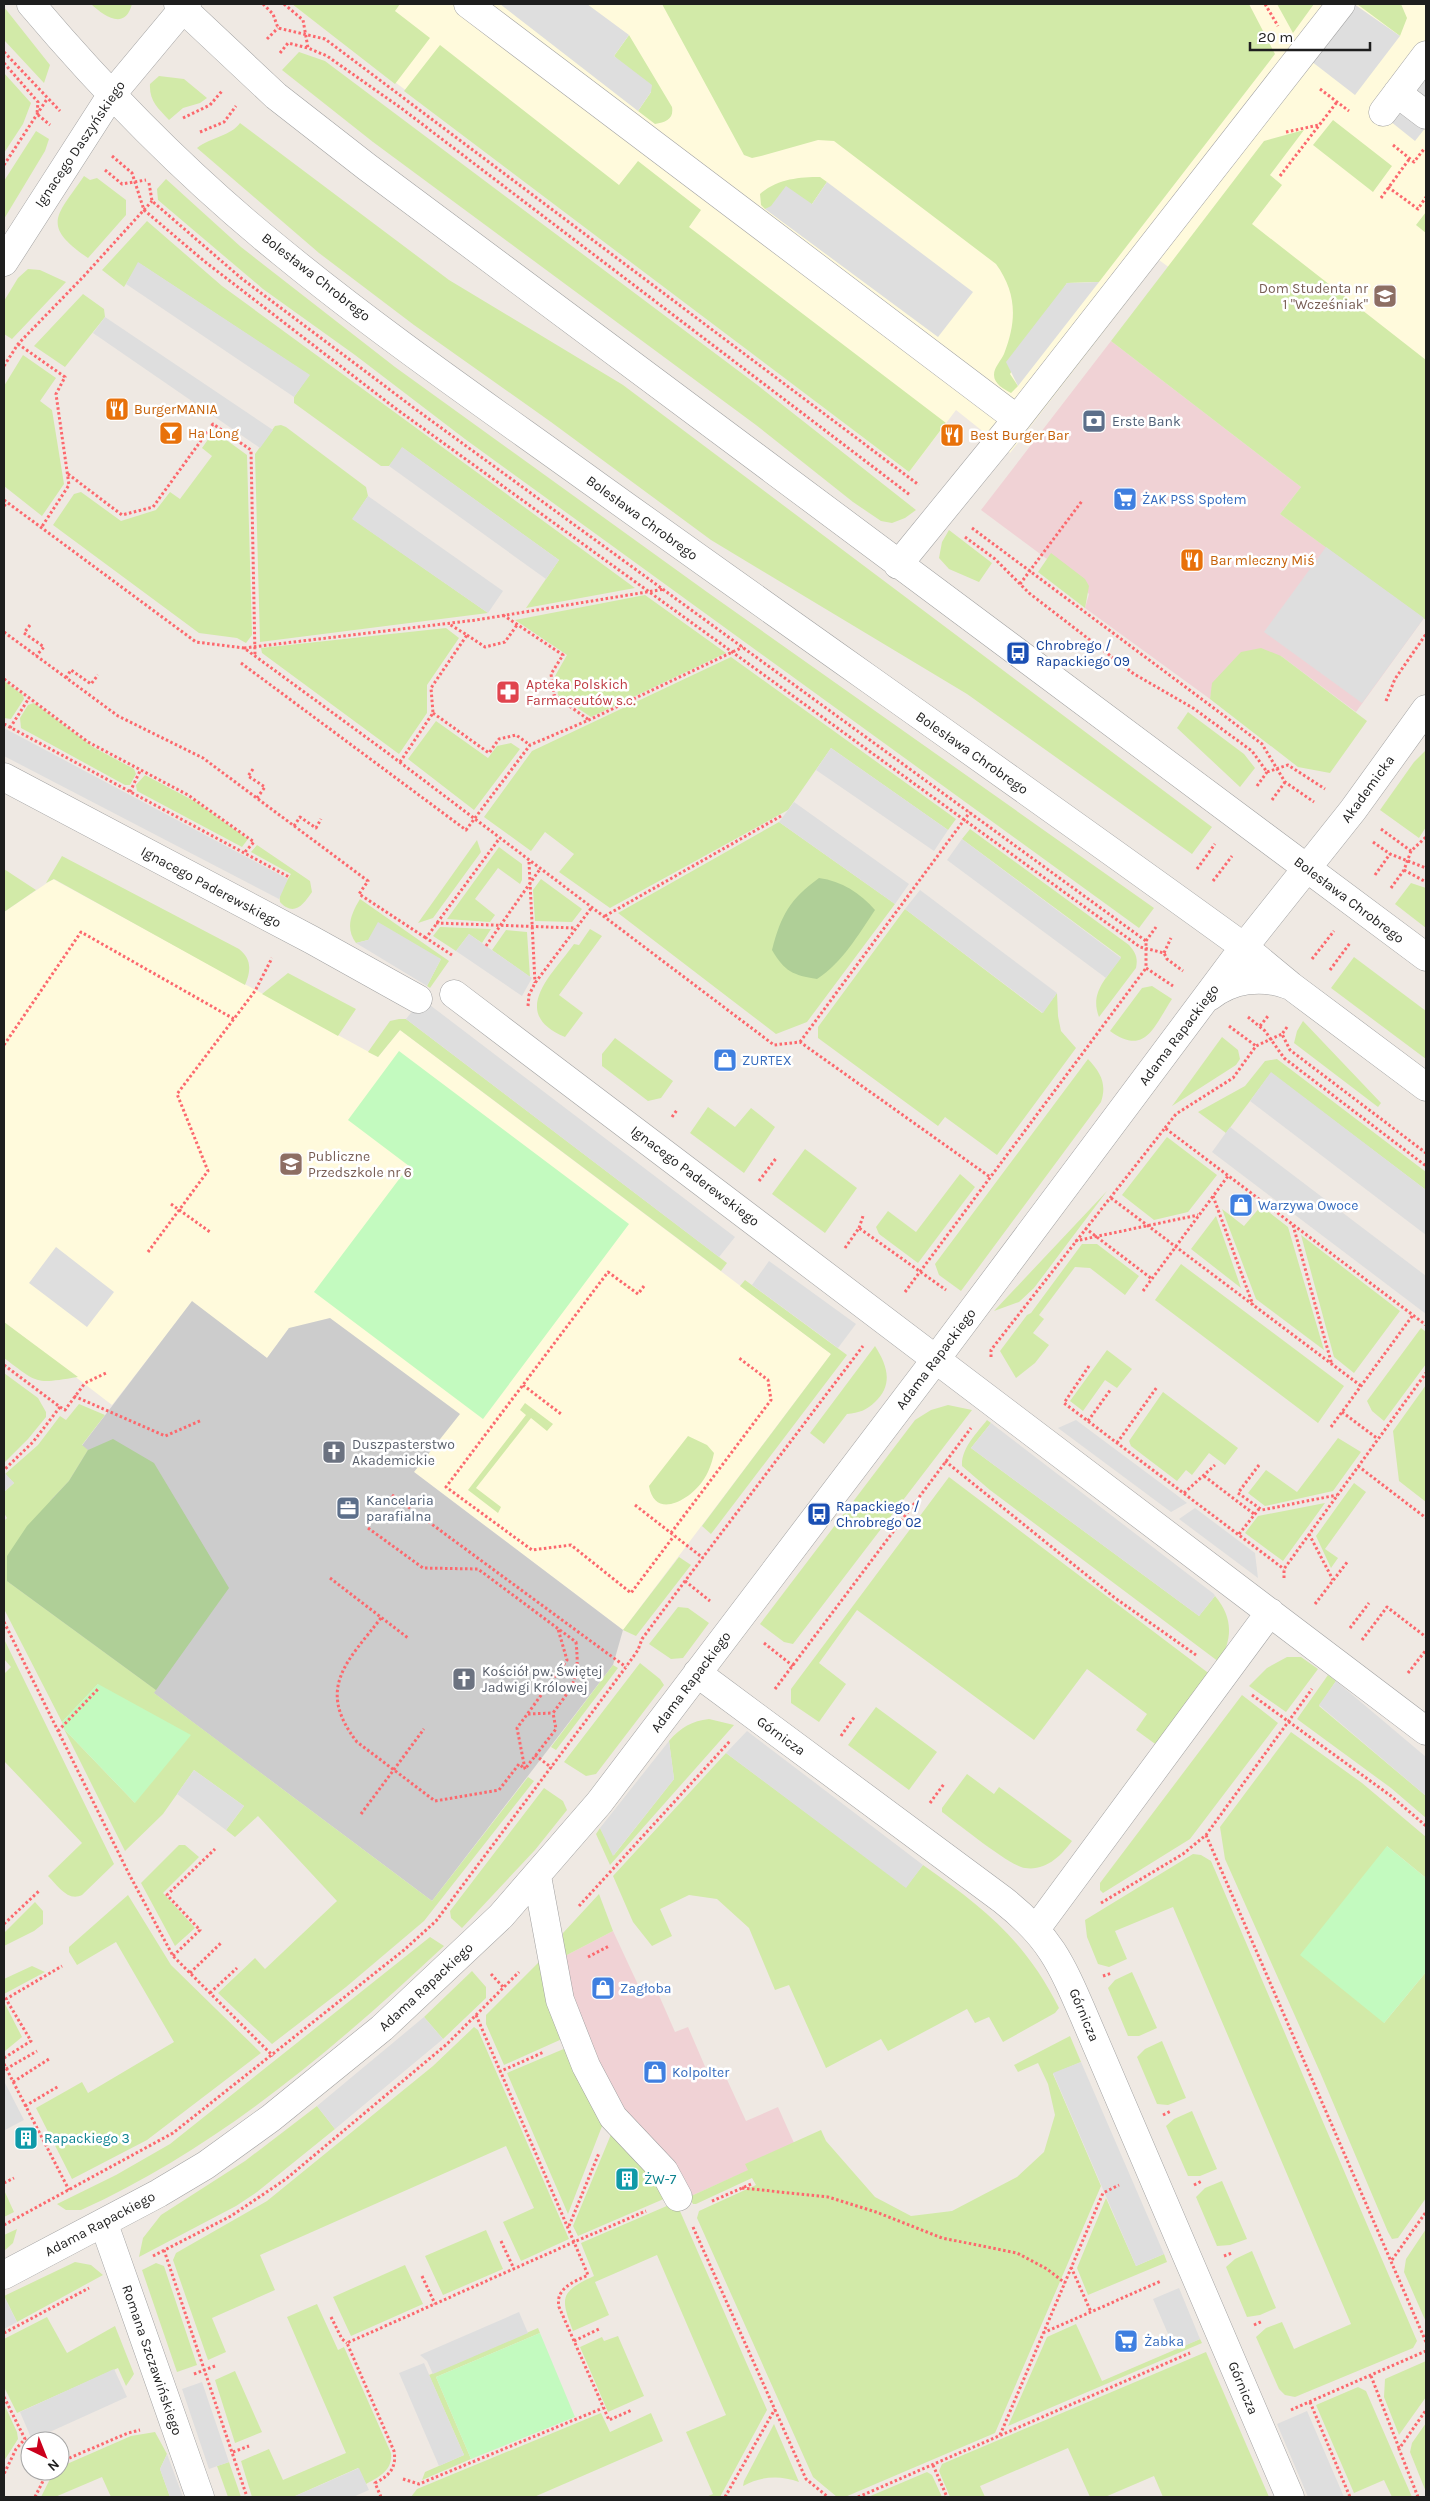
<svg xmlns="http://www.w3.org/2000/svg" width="1430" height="2501" viewBox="0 0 1430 2501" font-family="Karla,sans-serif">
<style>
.commercial{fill:#f0d2d5}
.education{fill:#fffadc}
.religious{fill:#ccc}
.grass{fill:#d2eaa8}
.forest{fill:#afcf97}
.park{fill:#c3fabf}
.parking{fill:#dedede}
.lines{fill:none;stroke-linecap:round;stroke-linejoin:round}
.minor-casing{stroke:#a2a2a2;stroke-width:29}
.path{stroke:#fc686d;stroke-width:3;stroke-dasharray:2.5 2.5;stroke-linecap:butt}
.minor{stroke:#fff;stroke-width:28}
.labels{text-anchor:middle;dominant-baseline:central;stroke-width:5;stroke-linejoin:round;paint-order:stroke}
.street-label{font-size:14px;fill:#1e1e1e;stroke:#fff}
.education-label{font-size:14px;fill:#785e54;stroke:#fff;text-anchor:end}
.food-label{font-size:14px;fill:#c56008;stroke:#fff;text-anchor:start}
.service-label{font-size:14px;fill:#4e5e75;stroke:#fff;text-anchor:start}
.shop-label{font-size:14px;fill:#366cbe;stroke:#fff;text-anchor:start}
.transit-label{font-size:14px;fill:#164399;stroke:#fff;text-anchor:start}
.health-label{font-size:14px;fill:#be3a42;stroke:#fff;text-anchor:start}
.worship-label{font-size:14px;fill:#5b616d;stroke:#fff;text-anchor:start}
.culture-label{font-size:14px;fill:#0d838f;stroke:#fff;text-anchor:start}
</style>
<rect width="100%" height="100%" fill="#efe9e3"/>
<path class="commercial" d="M1111,341L1301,487L1280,514L1424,618L1356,712L1281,656L1213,683L1210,699L1085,608L1089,594L1051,554L1047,559L981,510Z
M613,1931L640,1989L654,1984L675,2032L688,2027L710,2078L724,2073L746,2121L778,2107L794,2143L746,2164L749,2170L689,2197L604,2121L563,1957Z"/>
<path class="education" d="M292,4H1426V456L1159,260L1010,453L956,410L909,472Z
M53,879L378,1057L400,1030L831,1354L623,1630L414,1472L289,1328L267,1358L192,1302L112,1405L4,1322V912Z"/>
<path class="religious" d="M192,1301L267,1358L289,1328L330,1318L460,1414L414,1472L623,1630L613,1665L432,1901L4,1581V1548Z"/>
<path class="grass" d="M91,4H132C125,31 104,16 91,4Z
M292,4H400L395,11L430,38L395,84Z
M662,4H1249L1275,54L1099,282L1067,283L1010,374L1018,386L1011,393C1004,389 994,384 994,375C994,367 1001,361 1004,354C1017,321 1017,293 996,264L834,141L818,140L761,156L752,158L744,155Z
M1277,4H1314L1293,33Z
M1357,4H1401L1407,18L1400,36Z
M4,7L50,65L44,83L4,40Z
M629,35L672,107C674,119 666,122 655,124L638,111L651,92L614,56Z
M440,45L619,185L638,161L701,210L689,227L946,423L909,472L404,91Z
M299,52L325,61L756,384L916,510L905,518L892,523L881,521L853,502L756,425L373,142L282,70Z
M4,73L31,103L23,124L4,153Z
M159,76L184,79L207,98L200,103L183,108L169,120C158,108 149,101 150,84Z
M1333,120L1392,166L1373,192L1313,145Z
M240,123L449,280L623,385L1212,827L1192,854L967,694L711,540L551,422L414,325L319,253L197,148C211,137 231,136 240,123Z
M1304,130L1270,175L1282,185L1252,224L1426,360V620L1280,514L1301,487L1111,341L1264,141Z
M36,131L49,139L45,151L4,219V181Z
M84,176L90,180L97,178L126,200V215L88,258C40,225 57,216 84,176Z
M820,177L827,182L812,204L765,209L761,205L760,194C777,179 799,177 820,177Z
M166,179L241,247L395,367L707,592L1154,908L1139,928L465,439L355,355L263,289L158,200L157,189Z
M1426,212V233L1416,225Z
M147,221L222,286L635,588L526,608L559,560L403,448L389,466H381L294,403V397L309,375L139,263L124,287L102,270Z
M28,269L40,270L66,282L12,339L4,334V301L18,278Z
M83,294L104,309L105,317L65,367L34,346Z
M23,355L56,378L40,401L52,410L64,484L42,516L4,486V386Z
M281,425L286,427L366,487L368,496L353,519L488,613L260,642L255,454L275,426Z
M214,431L247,455L252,635L246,643L237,638L199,633L53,525L74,494L81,492L121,521L156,510L170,492L180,499L212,456L202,448Z
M949,530L992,563L979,582L949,569L939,558L942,542Z
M1051,553L1085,579L1089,586L1085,608L1038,572Z
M645,595L726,653L591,717L558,695L555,676L567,655L515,620Z
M446,628L459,638L427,685V713L399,754L262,653L261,648Z
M1261,648L1281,656L1367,721L1330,773L1298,767L1210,699L1212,683L1241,652Z
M731,657L956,819L948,830L831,748L788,810L610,908L559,872L574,854L545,832L531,851L484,817L532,751Z
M4,681L23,695L24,699L11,719L4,718Z
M34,703L93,747L134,769L136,774L130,785H125L21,728L20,718L28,705Z
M1188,712L1244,754L1255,768L1240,787L1177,728Z
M436,721L488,758L497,746L511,743L520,749L474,810L408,759Z
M1426,750V827L1419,838L1380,810L1414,762Z
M145,775L196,802L248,839L242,847L137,791L136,785Z
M779,822L895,904L807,1022L776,1034L618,913Z
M970,829L1129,945C1136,953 1138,958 1136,968L1099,1017C1089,992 1108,977 1121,957L962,839Z
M477,840L481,852L433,918L418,923Z
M257,845L310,881L312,892C303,905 294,917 280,902L279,893L291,874L251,852Z
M499,847L522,864V880L520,884L498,868L475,899L495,915L490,922L447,919Z
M62,856L239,949C252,959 251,971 245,985L54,879L46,883Z
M4,869L36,890L4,912Z
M541,879L582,909L572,922L535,921L533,890Z
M1411,883L1426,888V928L1395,904Z
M360,899L449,961L430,988L427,986L441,959L368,940L356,943C345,928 351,914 360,899Z
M905,909L1042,1013L1057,993L1058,1016L1061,1031L1076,1048L997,1155L945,1117L938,1126L818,1038V1027Z
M440,927L491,929L482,943L469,934L456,951L433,936Z
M590,929L602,936L559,995L583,1013L565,1037C508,1013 552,975 574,944L579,945Z
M506,930L527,932L530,977L492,950Z
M1354,957L1426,1011V1059L1331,988Z
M288,973L356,1009L338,1036L262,994Z
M1152,986L1172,999C1154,1026 1146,1057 1110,1031L1142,988Z
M399,1019H406L727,1263L721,1271L400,1030L378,1057L368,1052L390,1021Z
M1303,1021L1381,1103L1378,1107L1294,1043L1297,1031Z
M1222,1037L1238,1050L1240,1059L1236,1065L1172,1106Z
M615,1038L673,1081L661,1098L648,1101L602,1066V1054Z
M1088,1059C1101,1073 1107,1084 1101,1102L961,1291L939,1275L935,1264Z
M1277,1059L1426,1172V1190L1271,1073L1226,1133L1198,1112L1245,1086L1265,1061Z
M708,1107L735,1127L751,1108L775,1127L744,1173L690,1133Z
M1167,1137L1217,1175L1188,1212L1154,1220L1122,1195Z
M805,1149L857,1188L825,1233L772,1194Z
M960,1174L975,1187L918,1263L879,1234L876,1227L888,1211L916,1232Z
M1107,1191L1034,1288L1019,1302L994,1311Z
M1261,1206L1288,1227L1324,1350L1256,1299L1222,1209L1244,1226Z
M1216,1216L1241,1288L1191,1249Z
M1301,1235L1400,1311L1354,1373L1334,1357Z
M1082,1244H1097L1139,1276L1125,1295L1090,1268L1075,1267L1039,1315L1044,1319L1033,1333L1049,1345L1035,1363L1016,1378L1000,1351L1027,1315L1031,1313Z
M1181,1264L1344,1386L1318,1423L1155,1300Z
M745,1280L847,1355L711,1534L702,1526L831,1354L740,1286Z
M4,1322L78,1377C34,1384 39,1384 4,1358Z
M1421,1328L1426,1332V1364L1384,1421L1372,1411L1367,1401Z
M875,1346C887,1365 894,1384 875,1402C867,1410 859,1413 847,1414L824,1444L810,1433Z
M1107,1350L1132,1369L1117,1388L1105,1380L1083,1411L1070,1401Z
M4,1373L38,1398L46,1412V1417L28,1439L4,1463Z
M1426,1385V1502L1399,1481L1393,1431Z
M1163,1392L1238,1448L1225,1465L1209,1453L1192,1475L1186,1470L1177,1481L1131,1446L1129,1441Z
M525,1403L553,1424L547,1431L531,1418L476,1488L501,1507L498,1513L468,1490L526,1415L520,1410Z
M79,1404L105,1415L82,1445L88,1450L69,1481L51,1500L7,1581L156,1690L154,1693L432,1901L528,1777L534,1781L424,1921L346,1987L272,2044L218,1993L255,1958L265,1969L337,1901L258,1816L235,1837L226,1830L244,1806L194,1770L163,1814L125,1851L64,1729L135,1803L98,1684L62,1722L4,1609V1521L7,1518L4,1513V1492L14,1483L5,1474L38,1445L60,1416L66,1420Z
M948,1405L972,1410L793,1644L784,1642L760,1624L915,1420L931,1410Z
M987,1420L991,1423L971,1448L1199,1616L1215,1596C1233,1617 1233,1639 1219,1662L990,1490L962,1466C961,1448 977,1433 987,1420Z
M688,1436L707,1445L714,1453C712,1463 708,1474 702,1482C689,1500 655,1520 649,1486Z
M1338,1438L1361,1452L1333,1491L1265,1506L1248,1493L1266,1470L1297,1492Z
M949,1477L1211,1675L1158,1746L1136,1730L1147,1714L1087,1669L1034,1740L857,1610L819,1663L846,1684L819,1722L791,1703V1689Z
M1354,1483L1366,1492L1325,1549L1338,1558L1331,1568L1316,1536Z
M1325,1503L1283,1561L1245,1533L1258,1516Z
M679,1557L691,1565L636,1636L623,1630Z
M678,1607L688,1608L709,1623L683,1658L671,1659L649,1644Z
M4,1639L114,1864L82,1895C68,1902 58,1886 48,1876L82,1843L4,1761V1674L11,1667L4,1659Z
M1287,1657H1301L1318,1669L1286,1712L1249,1686L1267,1668Z
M640,1663L660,1679L664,1685L596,1774L586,1776L564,1762Z
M613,1665L618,1668L556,1750L551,1747Z
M1328,1675L1336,1681L1319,1706L1426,1796V1818L1391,1788L1297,1719Z
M1242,1695L1278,1723L1190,1839L1103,1893L1100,1890V1883Z
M876,1707L937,1752L909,1790L848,1745Z
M709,1719L734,1725L610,1865L596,1834L600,1828L614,1855L674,1779L669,1741C681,1727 692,1721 709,1719Z
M1291,1732L1362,1783L1426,1837V1878L1387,1846L1384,2023L1426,1972V2198L1398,2238L1392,2239L1388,2232L1320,2072L1225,1859L1220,1827Z
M726,1753L906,1887L923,1865C984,1908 1025,1940 1059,2008L1055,2013L1003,2042L989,2017L975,2023L967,2009L888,2051L881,2039L826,2068L789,1985L775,1990L749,1928L717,1899L689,1895L660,1909L672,1936L652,1946L633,1922L613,1876Z
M967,1774L994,1794L999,1787L1072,1841C1061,1856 1046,1871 1025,1868C1011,1867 957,1823 942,1812V1808Z
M544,1788L563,1801L567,1810L535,1850L462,1928L451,1918L450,1911Z
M179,1845H185L199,1857L163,1893L195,1928L175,1946L141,1883Z
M1193,1854L1201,1855L1211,1861L1417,2341L1413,2348L1295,2397L1285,2395L1279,2389L1256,2337L1266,2328L1282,2322L1294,2349L1351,2324L1173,1907L1115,1931L1127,1959L1109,1967L1098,1964L1087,1937L1085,1920Z
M599,1894L613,1931L563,1957V1933Z
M128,1895L171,1965L261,2053L147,2140L72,2179L36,2108L82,2082L88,2093L174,2042L116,1942L77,1965L69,1952V1947Z
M35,1902L43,1911V1924L34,1931L4,1946V1933Z
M430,1937L444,1946C335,2048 218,2148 81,2210H66L57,2204L116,2175L170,2144Z
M542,1959L562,2039L504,2065L486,2024V2015Z
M32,1966L45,1972L4,1994V1979Z
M472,1971L486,1987V1998L443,2039L424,2017Z
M1132,1972L1157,2028L1139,2036H1128L1108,1988L1115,1980Z
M4,2002L22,2037L5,2051L4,2049Z
M474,2027L478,2030L569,2239L521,2261L503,2222L534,2208L506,2146L260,2255L275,2290L212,2318L226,2352L208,2360L173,2260L176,2253L267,2201L433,2066Z
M1070,2036L1081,2062L1053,2074L1101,2186L995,2433L845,2497H837L813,2477L697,2218L699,2211L756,2185L752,2178L696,2204H693L689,2197L748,2170L745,2164L821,2130L826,2141L875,2197L911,2216L952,2211L1017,2177L1044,2152L1055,2115L1048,2084L1038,2063L1018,2072L1014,2065Z
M1162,2041L1186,2098L1168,2105L1157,2104L1137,2057L1145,2049Z
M566,2048L604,2121L568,2214L507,2073Z
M317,2106L335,2129L257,2192L236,2206L139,2257L143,2238L161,2215L245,2161Z
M1192,2111L1217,2169L1200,2176H1188L1166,2126L1174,2119Z
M612,2132L645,2166L666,2198L578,2236L573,2226Z
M1222,2181L1247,2239L1230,2245L1217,2246L1196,2197L1205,2188Z
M4,2190L14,2212L4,2217Z
M1106,2198L1136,2266L1164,2254L1167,2262L1088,2295L1077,2268Z
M676,2202L767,2410L720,2497H706L713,2494L686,2432L726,2415L657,2255L595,2282L609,2315L573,2331C560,2297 560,2292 594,2276L581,2243Z
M17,2229L13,2243L4,2251V2235Z
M1426,2229V2322L1404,2272L1406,2259Z
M486,2230L503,2269L443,2295L425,2256Z
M1252,2251L1276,2308L1260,2315L1247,2317L1226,2267L1235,2259Z
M75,2262L91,2265L103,2275L17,2322L4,2296Z
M156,2263L164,2266L197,2365L177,2372L142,2270Z
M405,2265L423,2304L351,2336L333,2297Z
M317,2304L338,2350L344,2347L391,2453C393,2470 379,2477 366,2484L358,2468L293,2497H252L241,2461L269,2449L283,2480L346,2453L287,2317Z
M47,2317L67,2353L115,2326L134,2374L126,2386L118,2368L17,2413L4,2387V2339Z
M1076,2324L1102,2381L1200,2339L1202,2343L1008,2426L1047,2337Z
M538,2328L540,2333L436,2377L471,2459L422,2480L425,2472L464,2455L429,2375Z
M618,2336L644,2396L608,2412L580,2347L602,2337L604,2341Z
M1206,2352L1269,2497H1163L1154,2476L1105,2497H1090L1068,2448L980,2486L985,2497H950L939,2471L942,2464Z
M1426,2361V2397L1399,2435L1384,2397L1385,2379Z
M235,2371L262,2432L235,2443L215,2380Z
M1358,2387L1366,2391L1412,2497H1392L1384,2480L1354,2493L1316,2405Z
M4,2404L17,2432L18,2439L4,2461Z
M601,2413L610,2432L651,2413L663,2441L534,2497H411L417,2489Z
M1426,2423V2492L1410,2452L1412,2443Z
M774,2424L799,2482C780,2475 761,2476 743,2486L744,2481Z
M155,2432L167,2454L160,2469L170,2497H111L102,2477L55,2497H41L54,2471H60V2467L131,2436Z
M229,2462L241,2497H228L217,2466Z
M927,2472L932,2475L942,2497H868Z"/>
<path class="forest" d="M819,878C842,881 860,893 875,910C858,935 843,962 817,979C793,975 785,972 772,950C781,915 790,899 819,878Z
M113,1439L154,1463L229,1588L156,1690L7,1581V1556L27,1526L69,1481L88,1450Z"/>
<path class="park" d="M399,1051L629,1224L483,1419L314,1292L409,1166L348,1120Z
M98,1684L191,1735L135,1803L64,1729L62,1722Z
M1387,1846L1426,1878V1972L1384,2023L1300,1955Z
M540,2333L575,2417L471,2459L436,2377Z"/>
<path class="parking" d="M500,4H587L629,35L614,56L652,85L651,92L638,111Z
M1354,4L1400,36L1355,95L1311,61Z
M1426,75V127L1415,141L1390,121Z
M827,182L973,292L938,337L765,209L771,206L786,186L812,204Z
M138,262L310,375L294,397L126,284Z
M1099,282L1018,386L1006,362L1067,283Z
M105,317L273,430L260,448L93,333Z
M402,447L559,560L546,579L389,466Z
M368,496L503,591L488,613L352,519Z
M1326,547L1424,618L1362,703L1264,632Z
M4,728L288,879L279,899L4,756Z
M831,748L948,830L934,851L816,770Z
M794,802L909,884L895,904L779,822Z
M962,839L1121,958L1106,978L947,860Z
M920,890L1057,993L1043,1013L905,909Z
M378,922L441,959L427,986L356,943L368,940Z
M469,934L532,978L522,996L456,951Z
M422,999L735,1237L719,1257L406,1019Z
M1271,1072L1426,1190V1235L1250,1101Z
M1230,1127L1426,1276V1314L1212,1152Z
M56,1247L114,1292L87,1327L29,1283Z
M769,1261L856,1324L838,1348L752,1285Z
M1076,1420L1174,1493L1187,1503L1171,1512L1058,1428Z
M991,1423L1214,1594L1215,1596L1199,1616L971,1448Z
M4,1472L14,1483L4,1492Z
M1195,1508L1255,1553L1258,1578L1179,1519Z
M1336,1681L1426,1757V1796L1319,1705Z
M747,1731L923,1865L906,1888L726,1753Z
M669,1741L674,1779L613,1856L600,1828Z
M194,1770L244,1806L226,1830L177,1794Z
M424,2017L443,2039L335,2129L317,2106Z
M1081,2062L1164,2254L1136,2266L1053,2073Z
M4,2081L24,2120L5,2130L4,2128Z
M1179,2288L1200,2339L1175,2350L1153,2299Z
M4,2296L17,2322L4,2329Z
M519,2312L528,2333L433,2374L427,2361L420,2355Z
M424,2363L464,2455L439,2466L399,2373Z
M114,2369L127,2397L32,2440L20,2412Z
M202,2382L229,2462L209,2469L182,2389Z
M1307,2411L1344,2497H1308L1277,2424Z
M167,2454L183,2497H170L160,2469Z
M359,2468L369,2490L353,2497H293Z"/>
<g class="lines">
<g class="minor-casing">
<path id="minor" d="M31,4C107,94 192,180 284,254C383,335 491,409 595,484C811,639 1029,791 1244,947L1291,986L1426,1087
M178,4L276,96L367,167L1426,957
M468,4L1017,419
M1397,93L1426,115
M1383,112L1426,55
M4,262L112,94L187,4
M898,565L1017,419L1341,4
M4,777L312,940L418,999
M454,994L1426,1731
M1209,997C1232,979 1261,975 1288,985
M697,1673L1003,1900C1050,1937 1061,1963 1084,2016L1290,2497
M537,1876L560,2000L586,2066L613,2117L664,2171L678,2197
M1036,1929L1270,1612
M104,2224L200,2497
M4,2275L159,2193L206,2165L271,2118L382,2028L501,1916L599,1803L936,1359L1244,947L1353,810L1426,709"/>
</g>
<path class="path" d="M263,4L273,14L278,28L325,39L919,485
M284,4L303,20L308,48L327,56L401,108L910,495
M1265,4L1278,26
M267,39L278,28
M4,52L60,111
M280,53L288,43L308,48
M4,63L38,102L37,114L50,125
M1320,89L1349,111
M183,118L210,105L222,91
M200,132L224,122L236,106
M1286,132L1319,125
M1393,145L1414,162L1424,149
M112,156L132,173L144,210L204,261L395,408L1140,947L1164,953L1167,959L1183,971
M4,165L47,99
M105,170L122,184L146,180
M1280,176L1337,102
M149,183L152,201L241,278L418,411L1146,941V968L1173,986
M1388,187L1418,209L1426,197
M1381,198L1410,158
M18,344L65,377L56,394L69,485L41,528
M4,366L18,344L84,276L152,201
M68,474L122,515L153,507L213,424L251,450L255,656
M4,500L196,642L244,648L389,754L774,1045L800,1042L990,1177
M4,506L7,502
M972,528L1262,744L1285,782L1314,802
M965,537L995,559L1029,593L1134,674L1193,708L1252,751L1267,772L1288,765L1325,789
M1020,584L1082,501
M503,615L563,655L551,674L554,695L589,720
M30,625L24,633L44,647L36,656
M4,632L118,716L203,758L368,881L359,894L426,938
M467,635L485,647L505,642L517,625
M244,648L476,620L665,589
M241,663L466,830L530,745L589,720L743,647
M66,678L71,670L91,684L98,675
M4,679L88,742L188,795L254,842L244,853
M1386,701L1395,679L1426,634
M433,713L489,753L499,739L516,735L530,745
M4,724L289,877
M10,728L29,698
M400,762L433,713L431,688L467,635L449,624
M253,769L248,776L265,787L257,798
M1257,786L1267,772
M130,792L140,771
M1272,800L1285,782
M294,826L300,817L316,828L321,819
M1381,829L1411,851
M1373,842L1390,854L1426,868
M529,862L535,983
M1197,869L1215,844
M1404,870L1426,882
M1375,875L1390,854
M1213,881L1232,856
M1391,888L1404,870L1411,851L1426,837
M605,916L781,816
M436,923L575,928
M1146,941L1156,927
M486,946L540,869
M1164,953L1171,938
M452,955L426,938L499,839
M1312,959L1334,931
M1330,970L1350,943
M528,1006L529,995L535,983L592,907
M1248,1017L1265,1031L1284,1058L1426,1166
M1229,1026L1256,1046
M1260,1026L1268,1016
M1287,1027L1282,1034L1290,1050L1426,1153
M800,1042L970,812
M4,1045L81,932L234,1019
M672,1117L677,1110
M1165,1128L1176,1114L1233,1078L1256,1046L1282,1034
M759,1181L777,1157
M1213,1196L1253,1305
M1111,1198L1361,1386
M171,1204L210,1232
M1293,1225L1332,1365
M859,1228L863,1216
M1085,1228L1152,1279
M1075,1241L1198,1215
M845,1248L859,1228L946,1290
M148,1252L208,1171L177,1094L255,991L272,958
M644,1286L638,1294L608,1272L446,1487L532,1550L571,1545L631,1593L674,1536
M1143,1291L1228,1176
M905,1292L1146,968
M991,1357V1350L1005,1332L1165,1128L1426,1325
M4,1365L60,1407L33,1442L4,1470
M1089,1366L1064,1403L1284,1569
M523,1385L561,1414
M74,1396L165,1436L202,1420
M60,1407L65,1410L85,1383L106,1373
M1342,1412L1378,1439
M1088,1421L1111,1389
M1331,1427L1413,1315
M1117,1443L1157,1387
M945,1461L1115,1598L1196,1655
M1259,1465L1238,1493L1262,1510L1337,1495
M1358,1466L1426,1518
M1204,1476L1254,1514
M1184,1493L1215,1465
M392,1495L626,1667
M635,1505L703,1558
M368,1528L423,1568L478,1569L576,1642C580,1680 574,1684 553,1713L556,1729L525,1769
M671,1533L771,1400L768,1380L739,1358
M1239,1534L1259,1509
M1309,1534L1333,1580
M330,1578L408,1638
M1284,1578V1569L1426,1373
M685,1581L710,1601
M1315,1604L1348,1561
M381,1618C348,1661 315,1688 357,1742L435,1801L499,1790L519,1764L525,1769
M4,1622L129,1874L173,1956L273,2056
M1350,1628L1369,1603
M1362,1640L1387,1607L1426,1637
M764,1643L793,1666
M1408,1673L1426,1650
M775,1689L971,1428
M1252,1695L1391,1796L1426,1826
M528,1714L553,1713
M58,1731L99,1688
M841,1736L855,1716
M535,1755L552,1768
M525,1769L517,1728L567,1660L558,1629
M930,1803L944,1784
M361,1814L424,1729
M1206,1835L1426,2342
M1101,1903L1183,1854L1206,1835L1312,1689
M579,1906L730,1741
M4,1924L40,1890
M173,1956L200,1930L167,1895L215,1849
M588,1957L609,1946
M190,1973L221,1943
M491,1974L504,1988
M1103,1976L1112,1973
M210,1993L237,1968
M476,2015L574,2242L646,2211
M4,2058L31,2041L6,1999L62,1966
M4,2064L69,2190
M6,2069L37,2051
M499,2072L544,2052
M13,2082L49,2059
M25,2106L59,2086
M1163,2115L1171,2111
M4,2183L14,2178
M1194,2185L1202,2181
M742,2188L828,2197L876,2212L942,2238L1017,2253L1047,2269L1065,2283
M712,2201L751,2184
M4,2225L173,2133L404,1950L436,1921L626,1667L638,1650L642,1639L685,1581L863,1346
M569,2226L599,2153
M693,2227L806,2479L828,2497
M501,2241L514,2269
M164,2250L247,2497
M153,2256L231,2216L286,2179L447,2044L519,1972
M1224,2256L1232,2253
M1392,2260L1426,2212
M1071,2267L1091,2312
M422,2276L435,2304
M331,2317L342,2339L347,2343
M1254,2325L1263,2321
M4,2333L89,2288
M1043,2333L1161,2281
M574,2341L599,2329
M194,2374L215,2366
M1371,2376L1399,2448
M4,2397L25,2439L16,2449L4,2474
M1310,2402L1350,2497
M1291,2410L1426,2351
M1000,2435L1103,2193L1119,2185
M233,2452L249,2446
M60,2462L128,2433L140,2430
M933,2465L947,2497
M403,2479L419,2484L603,2408
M35,2497L48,2471
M381,2497L375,2483C389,2476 397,2468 394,2451L347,2343L574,2242L588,2275C574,2282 555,2288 559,2307L609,2420L632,2410
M725,2497L775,2409
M858,2497L1190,2353
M1418,2497L1399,2449L1426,2410"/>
<use href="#minor" class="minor"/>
</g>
<defs>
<g id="university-square" transform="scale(1.25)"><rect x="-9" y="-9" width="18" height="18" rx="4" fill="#8d6e63" stroke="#fff"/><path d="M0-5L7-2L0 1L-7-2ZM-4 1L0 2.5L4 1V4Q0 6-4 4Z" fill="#fff"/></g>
<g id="restaurant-square" transform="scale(1.25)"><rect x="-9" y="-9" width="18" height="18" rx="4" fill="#e8710a" stroke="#fff"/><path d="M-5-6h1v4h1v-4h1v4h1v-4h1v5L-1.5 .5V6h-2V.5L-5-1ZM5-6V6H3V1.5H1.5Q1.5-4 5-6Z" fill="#fff"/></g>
<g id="bank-square" transform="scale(1.25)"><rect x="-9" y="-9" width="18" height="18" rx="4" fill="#5c6f8a" stroke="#fff"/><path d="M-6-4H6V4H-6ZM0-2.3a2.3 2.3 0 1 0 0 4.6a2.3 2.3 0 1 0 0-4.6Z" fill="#fff"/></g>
<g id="bar-square" transform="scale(1.25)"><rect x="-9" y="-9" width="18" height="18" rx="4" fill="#e8710a" stroke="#fff"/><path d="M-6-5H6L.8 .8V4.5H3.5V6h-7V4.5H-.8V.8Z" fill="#fff"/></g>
<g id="supermarket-square" transform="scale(1.25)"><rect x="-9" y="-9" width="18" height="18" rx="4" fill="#3f7fe0" stroke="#fff"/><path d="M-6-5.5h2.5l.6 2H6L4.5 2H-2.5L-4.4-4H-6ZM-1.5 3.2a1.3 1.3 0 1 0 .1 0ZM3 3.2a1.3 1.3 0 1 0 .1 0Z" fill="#fff"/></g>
<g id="bus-square" transform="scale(1.25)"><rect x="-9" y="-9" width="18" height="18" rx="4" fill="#1a4fb4" stroke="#fff"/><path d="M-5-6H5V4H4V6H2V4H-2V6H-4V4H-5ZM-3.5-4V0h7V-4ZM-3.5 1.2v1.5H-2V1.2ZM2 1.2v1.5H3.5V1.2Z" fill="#fff"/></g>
<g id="pharmacy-square" transform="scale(1.25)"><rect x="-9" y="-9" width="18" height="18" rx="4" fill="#e0444e" stroke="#fff"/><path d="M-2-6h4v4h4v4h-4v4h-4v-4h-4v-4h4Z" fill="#fff"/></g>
<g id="shop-square" transform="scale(1.25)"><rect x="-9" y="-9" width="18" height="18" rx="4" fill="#3f7fe0" stroke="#fff"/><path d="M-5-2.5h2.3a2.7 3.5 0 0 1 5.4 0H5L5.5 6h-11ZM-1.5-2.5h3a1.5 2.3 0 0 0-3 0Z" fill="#fff"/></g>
<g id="school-square" transform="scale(1.25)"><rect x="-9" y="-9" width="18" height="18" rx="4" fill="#8d6e63" stroke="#fff"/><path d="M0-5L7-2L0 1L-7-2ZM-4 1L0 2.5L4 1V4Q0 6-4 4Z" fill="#fff"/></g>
<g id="church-square" transform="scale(1.25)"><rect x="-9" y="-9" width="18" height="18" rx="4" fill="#6b7280" stroke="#fff"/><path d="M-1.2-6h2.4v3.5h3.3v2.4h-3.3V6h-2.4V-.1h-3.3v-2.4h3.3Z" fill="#fff"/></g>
<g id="office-square" transform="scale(1.25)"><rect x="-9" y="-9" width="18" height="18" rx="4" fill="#5c6f8a" stroke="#fff"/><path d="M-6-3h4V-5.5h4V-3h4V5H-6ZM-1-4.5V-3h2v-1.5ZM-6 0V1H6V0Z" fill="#fff"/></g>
<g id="building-square" transform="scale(1.25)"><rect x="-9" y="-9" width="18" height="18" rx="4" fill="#0f9aa8" stroke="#fff"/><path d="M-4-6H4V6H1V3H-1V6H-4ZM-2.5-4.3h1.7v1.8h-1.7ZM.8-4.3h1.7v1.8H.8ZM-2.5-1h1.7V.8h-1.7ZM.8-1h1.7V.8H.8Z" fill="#fff"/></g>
</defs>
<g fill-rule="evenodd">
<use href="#university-square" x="1385" y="296"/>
<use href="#restaurant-square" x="117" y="409"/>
<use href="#bank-square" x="1094" y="421"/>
<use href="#bar-square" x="171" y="433"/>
<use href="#restaurant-square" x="952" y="435"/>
<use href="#supermarket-square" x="1125" y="499"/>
<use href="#restaurant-square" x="1192" y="560"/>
<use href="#bus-square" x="1018" y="653"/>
<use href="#pharmacy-square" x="508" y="692"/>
<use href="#shop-square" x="725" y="1060"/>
<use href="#school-square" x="291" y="1164"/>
<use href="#shop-square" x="1241" y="1205"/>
<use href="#church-square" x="334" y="1452"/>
<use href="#office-square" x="348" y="1508"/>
<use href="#bus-square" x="819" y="1514"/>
<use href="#church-square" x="464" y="1679"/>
<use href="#shop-square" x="603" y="1988"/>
<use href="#shop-square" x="655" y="2072"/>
<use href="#building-square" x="26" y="2138"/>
<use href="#building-square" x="627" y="2179"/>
<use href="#supermarket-square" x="1126" y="2341"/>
</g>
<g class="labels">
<g class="street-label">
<text transform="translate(80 144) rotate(-56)">Ignacego Daszyńskiego</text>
<text transform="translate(316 277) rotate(38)">Bolesława Chrobrego</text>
<text transform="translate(642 518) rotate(36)">Bolesława Chrobrego</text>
<text transform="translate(972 753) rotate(35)">Bolesława Chrobrego</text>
<text transform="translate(1368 789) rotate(-54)">Akademicka</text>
<text transform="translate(211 887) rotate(28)">Ignacego Paderewskiego</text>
<text transform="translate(1349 900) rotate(37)">Bolesława Chrobrego</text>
<text transform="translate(1179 1035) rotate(-53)">Adama Rapackiego</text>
<text transform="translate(695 1176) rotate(37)">Ignacego Paderewskiego</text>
<text transform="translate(936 1359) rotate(-53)">Adama Rapackiego</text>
<text transform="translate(691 1682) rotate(-53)">Adama Rapackiego</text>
<text transform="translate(781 1736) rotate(36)">Górnicza</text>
<text transform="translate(426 1987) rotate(-43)">Adama Rapackiego</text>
<text transform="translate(1084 2015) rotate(67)">Górnicza</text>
<text transform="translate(100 2224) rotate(-28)">Adama Rapackiego</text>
<text transform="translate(152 2360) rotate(71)">Romana Szczawińskiego</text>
<text transform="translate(1243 2388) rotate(67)">Górnicza</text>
</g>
<g class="education-label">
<text x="1368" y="288">Dom Studenta nr<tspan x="1368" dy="16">1 "Wcześniak"</tspan></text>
<text x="308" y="1156" text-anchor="start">Publiczne<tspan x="308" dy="16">Przedszkole nr 6</tspan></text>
</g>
<g class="food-label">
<text x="134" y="409">BurgerMANIA</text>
<text x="188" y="433">Ha Long</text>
<text x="970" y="435">Best Burger Bar</text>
<text x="1210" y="560">Bar mleczny Miś</text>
</g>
<g class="service-label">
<text x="1112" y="421">Erste Bank</text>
<text x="366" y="1500">Kancelaria<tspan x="366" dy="16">parafialna</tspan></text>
</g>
<g class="shop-label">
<text x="1142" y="499">ŻAK PSS Społem</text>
<text x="742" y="1060">ZURTEX</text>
<text x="1258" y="1205">Warzywa Owoce</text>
<text x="620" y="1988">Zagłoba</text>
<text x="672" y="2072">Kolpolter</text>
<text x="1144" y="2341">Żabka</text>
</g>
<g class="transit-label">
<text x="1036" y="645">Chrobrego /<tspan x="1036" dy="16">Rapackiego 09</tspan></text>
<text x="836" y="1506">Rapackiego /<tspan x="836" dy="16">Chrobrego 02</tspan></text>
</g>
<g class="health-label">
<text x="526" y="684">Apteka Polskich<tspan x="526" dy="16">Farmaceutów s.c.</tspan></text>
</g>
<g class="worship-label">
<text x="352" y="1444">Duszpasterstwo<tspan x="352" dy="16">Akademickie</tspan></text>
<text x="482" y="1671">Kościół pw. Świętej<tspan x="482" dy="16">Jadwigi Królowej</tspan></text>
</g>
<g class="culture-label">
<text x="44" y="2138">Rapackiego 3</text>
<text x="644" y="2179">ŻW-7</text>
</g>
</g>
<rect width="1430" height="2501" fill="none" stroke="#1e1e1e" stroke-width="10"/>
<g transform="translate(45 2456) rotate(137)"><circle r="24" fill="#ffffff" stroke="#a5a5a5"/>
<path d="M0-4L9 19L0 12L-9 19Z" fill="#cb001c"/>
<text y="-8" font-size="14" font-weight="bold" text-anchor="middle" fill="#1e1e1e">N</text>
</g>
<path d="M1250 42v8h120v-8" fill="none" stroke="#1e1e1e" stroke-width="2.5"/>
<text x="1258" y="42" font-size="15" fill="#1e1e1e" stroke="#ffffff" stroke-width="4" paint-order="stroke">20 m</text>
</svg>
